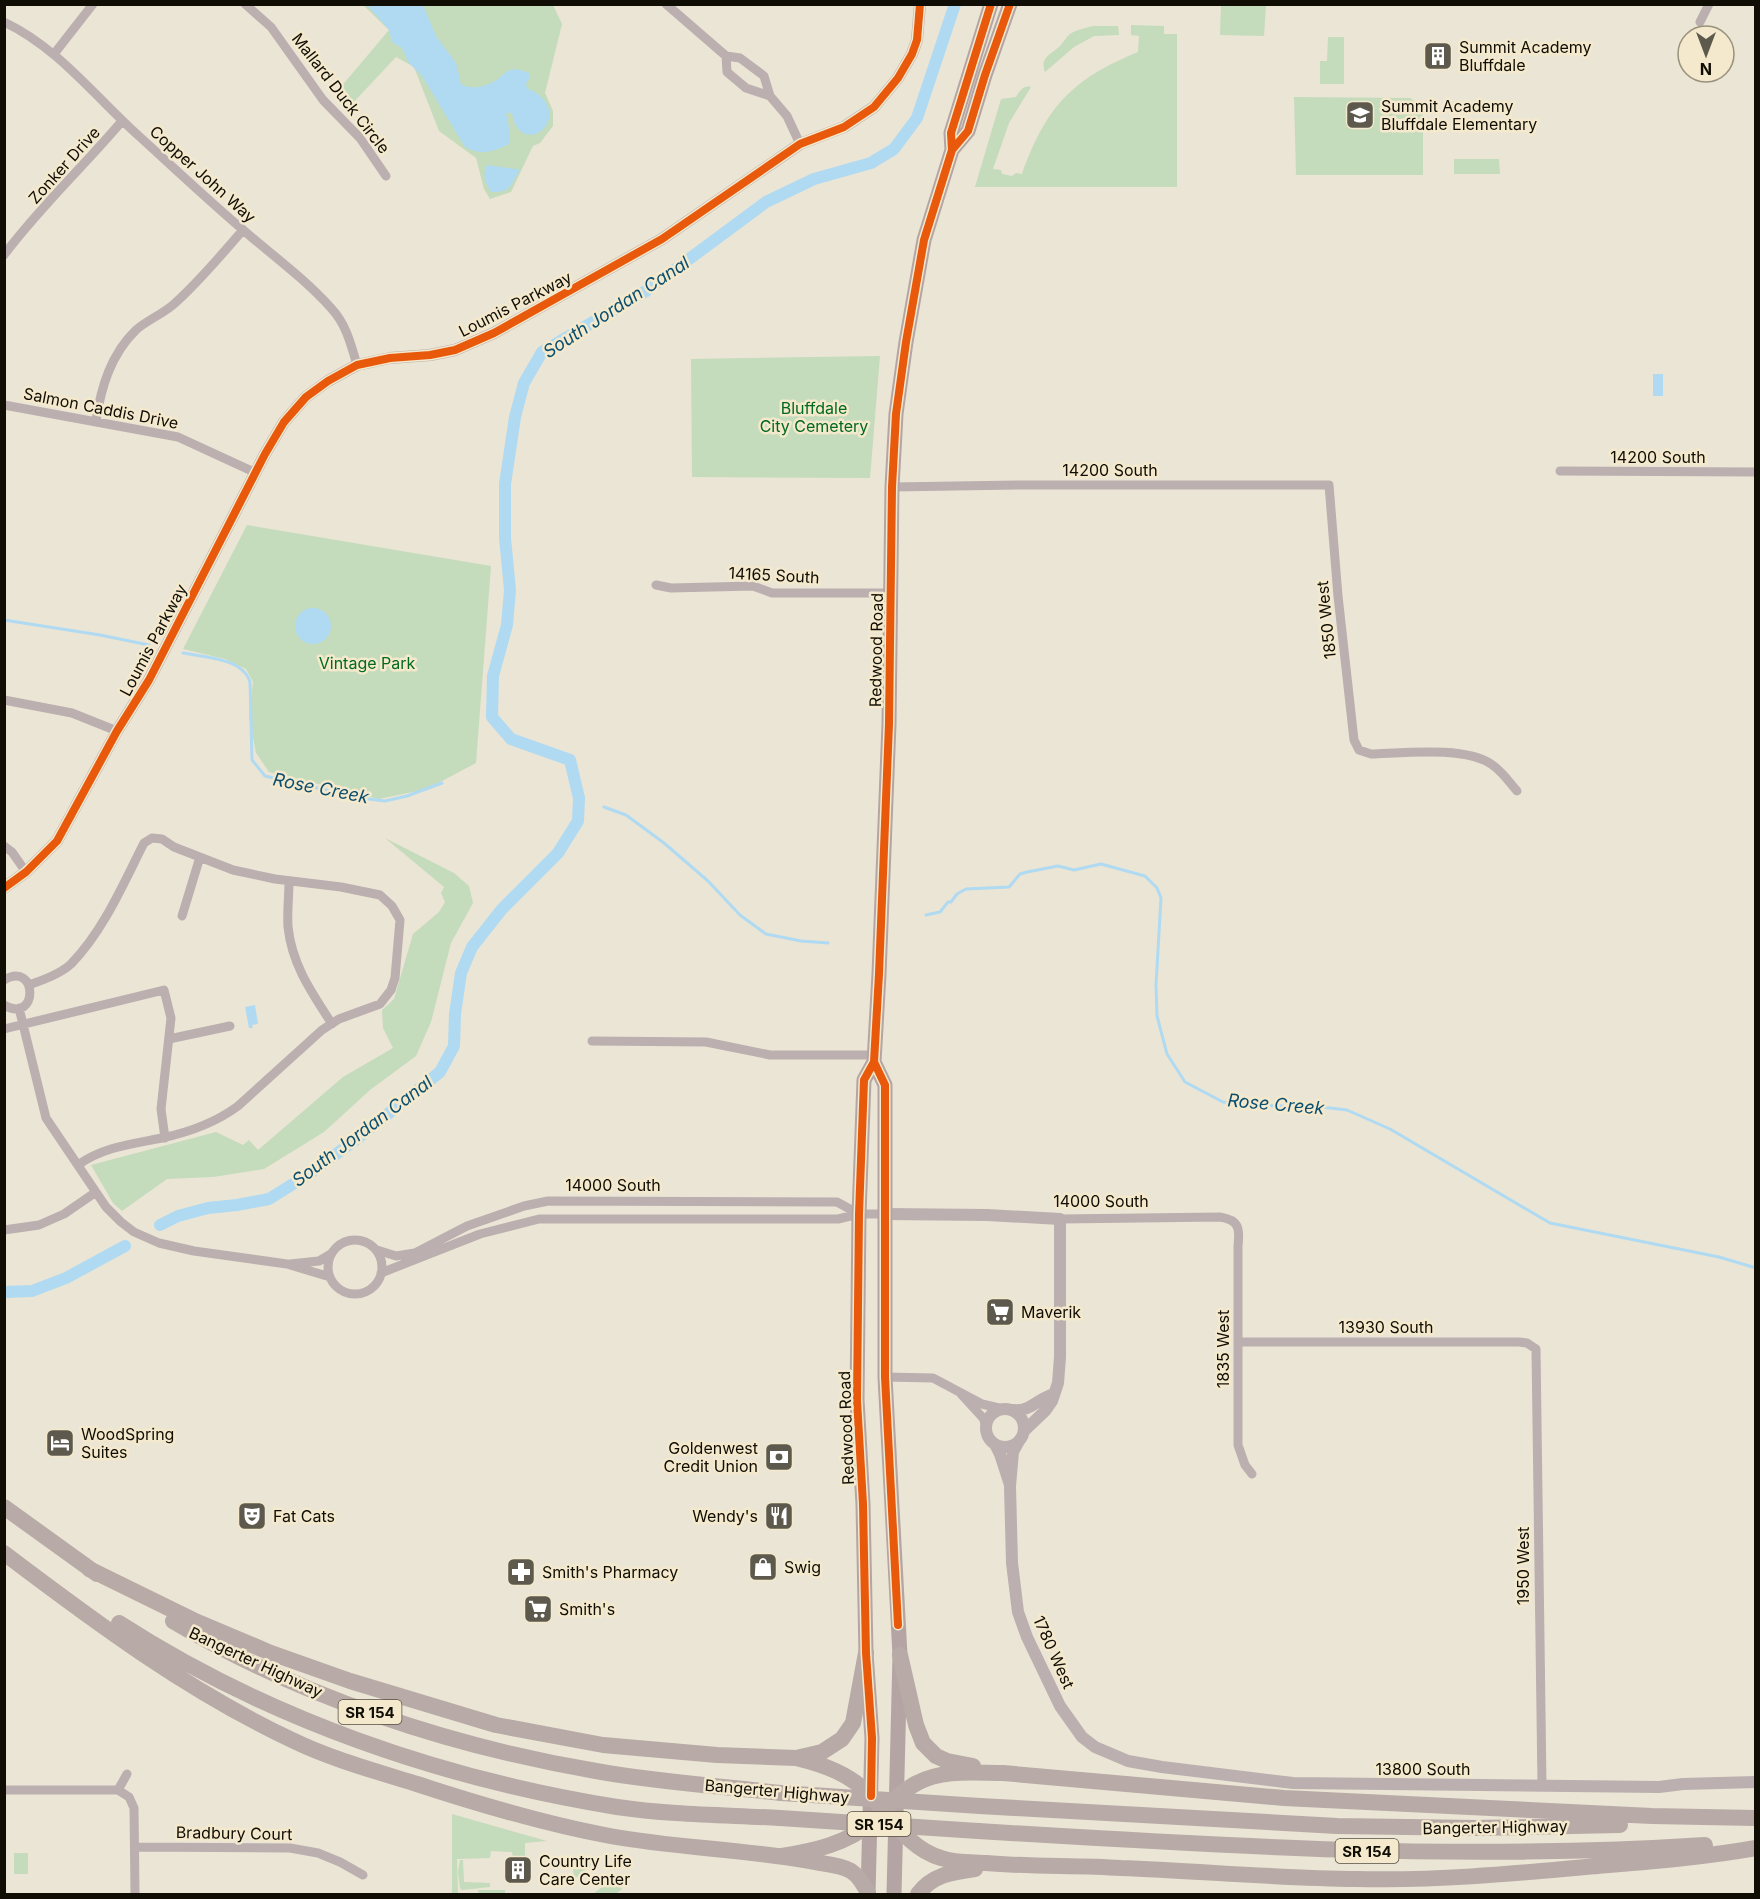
<svg xmlns="http://www.w3.org/2000/svg" width="1760" height="1899" viewBox="0 0 1760 1899" font-family="Inter,sans-serif">
<style>
.green{fill:#c4dbbc}
.water{fill:#afdaf2}
.lines{fill:none;stroke-linecap:round;stroke-linejoin:round}
.stream{stroke:#afdaf2;stroke-width:3}
.canal{stroke:#afdaf2;stroke-width:12}
.minor{stroke:#bbafaf;stroke-width:9}
.tertiary{stroke:#bbafaf;stroke-width:12}
.primary{stroke:#b4a5a4;stroke-width:15}
.motorway{stroke:#b8aaa6;stroke-width:16}
.motorway-bridge{stroke:#b8aaa6;stroke-width:16}
.cycleway-casing{stroke:#f4e9cc;stroke-width:11}
.cycleway{stroke:#e8590c;stroke-width:8}
.labels{text-anchor:middle;dominant-baseline:central;stroke-width:5;stroke-linejoin:round;paint-order:stroke}
.shield{fill:#f4e9cc;stroke:#544f40;stroke-width:1.5}
.shield-label{font-size:15px;font-weight:bold;fill:#100d04}
.poi-label{font-size:16px;fill:#100d04;stroke:#f4e9cc;text-anchor:start}
.street-label{font-size:16px;fill:#100d04;stroke:#f4e9cc}
.park-label{font-size:16px;fill:#006a1f;stroke:#f4e9cc}
.water-label{font-size:18px;font-style:italic;fill:#0b4f70;stroke:#f4e9cc}
</style>
<rect width="100%" height="100%" fill="#ebe5d5"/>
<path class="green" d="M363,5H553L562,24L545,93L553,111V126L540,143L533,146L511,192L490,199L484,189L476,158L439,131L414,67L396,57L351,105L341,92L340,88L389,30Z
M1221,5H1266L1264,36L1220,35Z
M1131,25L1164,26V34H1177V187H975L1001,99L1016,97C1021,90 1023,85 1031,87L1009,123L993,169L1001,170L1002,174L1012,176L1016,173L1022,174C1046,107 1072,79 1138,52L1139,36L1131,35Z
M1093,26H1118L1119,35L1094,36L1074,47L1045,72C1039,57 1052,54 1060,46C1064,42 1066,37 1070,34C1076,30 1086,28 1093,26Z
M1328,37H1344V84H1320V61H1327Z
M1294,97L1410,98L1419,104L1423,110V175H1296Z
M1454,159H1499L1500,174H1454Z
M880,356L870,478L692,477L691,359Z
M247,525L491,566L476,763L427,789L379,799L269,772L256,753L249,717L253,682L246,669L225,659L183,649Z
M385,838L454,873L469,886L473,903L451,943L431,1022L416,1056L370,1090L324,1132L264,1169L213,1177L167,1179L122,1211L113,1203L91,1165L216,1132L243,1145L249,1140L258,1150L343,1077L393,1048L383,1028L382,1010L394,999L413,934L439,912L445,902L441,893L444,887Z
M452,1814L547,1841L525,1843V1857H513L512,1852L491,1851L490,1858L457,1859L458,1894H452Z
M14,1853H28V1874H14Z
M572,1856L591,1863L590,1867L574,1879Z
M460,1860H463L464,1882L490,1883V1887L462,1890L460,1888L458,1872Z
M614,1880L622,1889L616,1894H593L610,1881Z
M478,1890H505V1894H479Z"/>
<path class="water" d="M367,5H423L436,36L456,63L461,84C472,91 488,86 498,79C502,76 506,71 510,70C516,68 523,71 529,73V79L526,84L527,88C582,113 520,164 512,113H506L510,133L509,144C493,152 481,156 465,147L422,76L409,63L402,48L392,42L389,30Z
M487,165L516,169L520,170C510,185 512,193 491,192C485,182 482,176 487,165Z
M1653,374H1663V396H1653Z
M295 626a18 18 0 1 1 36 0a18 18 0 1 1-36 0Z
M255,1005L258,1024L252,1025L253,1028H249L245,1007Z"/>
<g class="lines">
<path class="stream" d="M4,620L100,635L149,645
M183,653C204,657 243,658 250,682L252,760L265,776L361,798L385,801L407,796L442,783
M604,807L626,815L664,843L708,881L740,915L766,934L801,941L828,943
M926,915L940,912L948,902H951L957,894L966,889L1009,887L1020,874L1027,872L1058,866L1074,870L1101,864L1145,876L1157,888L1161,898L1156,985L1157,1016L1167,1054L1185,1082L1223,1102L1276,1106H1313L1347,1110L1390,1129L1550,1223L1719,1257L1756,1268"/>
<path class="canal" d="M160,1225L178,1216L208,1208L237,1205L269,1199L309,1174L358,1138L440,1072L454,1046L455,1014L461,973L472,947L502,909L558,853L578,821L579,798L570,760L511,739L492,717L493,676L507,625L510,590L505,538V484L515,417L524,383L542,352L646,291L766,202L814,179L871,163L894,149L917,118L955,4
M4,1292L32,1291L66,1278L125,1246"/>
<path class="minor" d="M245,4L271,27L323,100L360,138L386,176
M666,4L726,56L740,58L764,76L770,96L746,88L727,72L726,56
M4,22C59,48 96,98 140,137C174,168 207,199 242,229C272,255 304,278 331,308C346,324 351,344 357,365
M1700,22L1709,4
M54,54L93,4
M770,96L787,116L800,144
M4,255C39,208 84,166 122,121
M4,405L178,437L256,473
M96,421C101,387 111,354 136,330C147,320 163,314 174,304C199,282 221,255 243,230
M1560,471L1756,472
M892,487L1022,485H1329L1338,596L1354,740L1359,750L1371,754C1403,753 1465,746 1491,764C1502,771 1509,782 1517,791
M656,585L671,588L753,586L772,593H890
M4,700L72,713L117,731
M4,846L12,852L26,872
M289,881C289,896 287,912 288,927C292,965 312,993 332,1024
M182,916L200,857
M4,980C38,960 39,1025 4,1005
M29,985C43,980 60,974 71,964C104,930 123,884 144,843L152,838L162,839L174,847L233,870L275,879L341,887L380,895L392,906L400,920L395,978L391,990L380,1004L339,1019L322,1030L238,1106C215,1123 190,1132 162,1138C132,1144 103,1147 78,1165
M19,1008L46,1118L106,1207L121,1222L134,1232L159,1243L194,1251L287,1264L330,1277
M4,1029L164,990L171,1018L161,1109L165,1138
M169,1039L230,1026
M592,1041L706,1042L770,1055H874
M1060,1219L1220,1217C1239,1220 1240,1228 1238,1246V1445L1245,1465L1252,1474
M4,1230L39,1225L64,1214L96,1192
M328 1267a27 27 0 1 1 54 0a27 27 0 1 1-54 0Z
M377,1250L396,1256L415,1253L467,1226L524,1206L548,1201L837,1202L859,1214
M290,1264L319,1261L331,1254
M381,1273L480,1234L539,1219H838L859,1214H884
M1238,1342H1519L1527,1343L1536,1349L1542,1786
M885,1377L933,1378L982,1404L1003,1409
M961,1394L983,1418L986,1426
M4,1790H118L129,1797L134,1808L135,1894
M118,1790L127,1774
M135,1847L290,1848L318,1853L340,1862L363,1875"/>
<path class="tertiary" d="M4,888L26,872L57,841L117,731L149,680L265,454L284,422L306,397L328,381L357,365L390,358L430,355L455,350L494,333L662,239L800,144L844,127L874,107L898,78L912,54L917,40L920,4
M884,1214L987,1215L1060,1219V1357L1058,1383L1052,1401L1045,1411L1024,1431
M986 1428a19 19 0 1 1 38 0a19 19 0 1 1-38 0Z
M1013,1410C1031,1412 1038,1398 1054,1394
M1019,1441L1013,1452L1010,1486L1012,1563L1018,1612L1027,1637L1060,1706L1082,1737L1095,1747L1128,1761L1162,1767L1293,1783L1659,1787L1683,1784L1756,1782
M995,1444L1000,1454L1010,1485"/>
<path class="primary" d="M952,150L951,133L991,4
M874,1062L885,1085V1377L900,1655L894,1894
M868,1894L872,1738L866,1653L863,1504L857,1400L859,1214L864,1080L874,1062L879,974L889,724L892,487L896,414L906,342L924,240L952,150L968,131L985,75L1010,4"/>
<path class="motorway" d="M4,1507L97,1574
M4,1553C95,1622 188,1691 292,1740C331,1759 375,1771 417,1784C481,1805 545,1824 610,1836C676,1848 743,1849 809,1861C822,1864 839,1864 851,1871C859,1876 864,1885 868,1893
M89,1569L193,1620L271,1653L350,1681L496,1725L603,1745L717,1755L796,1758L822,1752L842,1739L853,1723L866,1653
M173,1621C301,1697 449,1746 596,1771C657,1782 719,1786 781,1793
M119,1623C268,1719 442,1779 617,1807C671,1815 726,1815 780,1818
M900,1655L916,1725L923,1743L936,1756L947,1761L973,1766
M796,1758C825,1765 850,1774 871,1796C893,1819 909,1849 941,1858C955,1863 971,1862 986,1863C1031,1867 1076,1865 1121,1868C1199,1871 1278,1878 1356,1879C1433,1881 1510,1874 1586,1867C1643,1862 1699,1858 1756,1848
M980,1806L1337,1826L1476,1828L1620,1825
M978,1831C1220,1846 1462,1861 1705,1845
M782,1856C813,1851 847,1844 872,1822C886,1809 899,1792 917,1783C943,1769 975,1773 1003,1773L1284,1798L1652,1816L1755,1818
M918,1894C932,1875 952,1872 975,1869"/>
<path class="motorway-bridge" d="M781,1793L980,1806
M780,1818L978,1831"/>
<g class="cycleway-casing">
<path id="cycleway" d="M952,150L951,133L991,4
M4,888L26,872L57,841L117,731L149,680L265,454L284,422L306,397L328,381L357,365L390,358L430,355L455,350L494,333L662,239L800,144L844,127L874,107L898,78L912,54L917,40L920,4
M874,1062L885,1085V1377L898,1625
M871,1796L872,1738L866,1653L863,1504L857,1400L859,1214L864,1080L874,1062L879,974L889,724L892,487L896,414L906,342L924,240L952,150L968,131L985,75L1010,4"/>
</g>
<use href="#cycleway" class="cycleway"/>
</g>
<defs>
<g id="building-square" transform="scale(1.5)"><rect x="-9" y="-9" width="18" height="18" rx="4" fill="#5d594d" stroke="#f4e9cc"/><path d="M-4-6H4V6H1V3H-1V6H-4ZM-2.5-4.3h1.7v1.8h-1.7ZM.8-4.3h1.7v1.8H.8ZM-2.5-1h1.7V.8h-1.7ZM.8-1h1.7V.8H.8Z" fill="#fff"/></g>
<g id="school-square" transform="scale(1.5)"><rect x="-9" y="-9" width="18" height="18" rx="4" fill="#5d594d" stroke="#f4e9cc"/><path d="M0-5L7-2L0 1L-7-2ZM-4 1L0 2.5L4 1V4Q0 6-4 4Z" fill="#fff"/></g>
<g id="supermarket-square" transform="scale(1.5)"><rect x="-9" y="-9" width="18" height="18" rx="4" fill="#5d594d" stroke="#f4e9cc"/><path d="M-6-5.5h2.5l.6 2H6L4.5 2H-2.5L-4.4-4H-6ZM-1.5 3.2a1.3 1.3 0 1 0 .1 0ZM3 3.2a1.3 1.3 0 1 0 .1 0Z" fill="#fff"/></g>
<g id="hotel-square" transform="scale(1.5)"><rect x="-9" y="-9" width="18" height="18" rx="4" fill="#5d594d" stroke="#f4e9cc"/><path d="M-6-4.5h1.5V1H6V5H4.5V3h-9V5H-6ZM-4 0a1.8 1.8 0 1 1 3.6 0ZM.5 0V-2.5h3Q6-2.5 6 0Z" fill="#fff"/></g>
<g id="bank-square" transform="scale(1.5)"><rect x="-9" y="-9" width="18" height="18" rx="4" fill="#5d594d" stroke="#f4e9cc"/><path d="M-6-4H6V4H-6ZM0-2.3a2.3 2.3 0 1 0 0 4.6a2.3 2.3 0 1 0 0-4.6Z" fill="#fff"/></g>
<g id="theatre-square" transform="scale(1.5)"><rect x="-9" y="-9" width="18" height="18" rx="4" fill="#5d594d" stroke="#f4e9cc"/><path d="M-5-5.5Q0-4 5-5.5V0Q5 5 0 6Q-5 5-5 0ZM-3.3-2.5H-1v1.5H-3.3ZM1-2.5H3.3v1.5H1ZM-2.8 1Q0 5.5 2.8 1Z" fill="#fff"/></g>
<g id="restaurant-square" transform="scale(1.5)"><rect x="-9" y="-9" width="18" height="18" rx="4" fill="#5d594d" stroke="#f4e9cc"/><path d="M-5-6h1v4h1v-4h1v4h1v-4h1v5L-1.5 .5V6h-2V.5L-5-1ZM5-6V6H3V1.5H1.5Q1.5-4 5-6Z" fill="#fff"/></g>
<g id="shop-square" transform="scale(1.5)"><rect x="-9" y="-9" width="18" height="18" rx="4" fill="#5d594d" stroke="#f4e9cc"/><path d="M-5-2.5h2.3a2.7 3.5 0 0 1 5.4 0H5L5.5 6h-11ZM-1.5-2.5h3a1.5 2.3 0 0 0-3 0Z" fill="#fff"/></g>
<g id="pharmacy-square" transform="scale(1.5)"><rect x="-9" y="-9" width="18" height="18" rx="4" fill="#5d594d" stroke="#f4e9cc"/><path d="M-2-6h4v4h4v4h-4v4h-4v-4h-4v-4h4Z" fill="#fff"/></g>
</defs>
<g fill-rule="evenodd">
<use href="#building-square" x="1438" y="56"/>
<use href="#school-square" x="1360" y="115"/>
<use href="#supermarket-square" x="1000" y="1312"/>
<use href="#hotel-square" x="60" y="1443"/>
<use href="#bank-square" x="779" y="1457"/>
<use href="#theatre-square" x="252" y="1516"/>
<use href="#restaurant-square" x="779" y="1516"/>
<use href="#shop-square" x="763" y="1567"/>
<use href="#pharmacy-square" x="521" y="1572"/>
<use href="#supermarket-square" x="538" y="1609"/>
<use href="#building-square" x="518" y="1870"/>
</g>
<g class="labels">
<g class="shield">
<rect x="338.5" y="1700" width="63" height="24" rx="4.5"/>
<rect x="847.5" y="1812" width="63" height="24" rx="4.5"/>
<rect x="1335.5" y="1839" width="63" height="24" rx="4.5"/>
</g>
<g class="shield-label">
<text x="370" y="1712">SR 154</text>
<text x="879" y="1824">SR 154</text>
<text x="1367" y="1851">SR 154</text>
</g>
<g class="poi-label">
<text x="1459" y="47">Summit Academy<tspan x="1459" dy="18">Bluffdale</tspan></text>
<text x="1381" y="106">Summit Academy<tspan x="1381" dy="18">Bluffdale Elementary</tspan></text>
<text x="1021" y="1312">Maverik</text>
<text x="81" y="1434">WoodSpring<tspan x="81" dy="18">Suites</tspan></text>
<text x="758" y="1448" text-anchor="end">Goldenwest<tspan x="758" dy="18">Credit Union</tspan></text>
<text x="273" y="1516">Fat Cats</text>
<text x="758" y="1516" text-anchor="end">Wendy's</text>
<text x="784" y="1567">Swig</text>
<text x="542" y="1572">Smith's Pharmacy</text>
<text x="559" y="1609">Smith's</text>
<text x="539" y="1861">Country Life<tspan x="539" dy="18">Care Center</tspan></text>
</g>
<g class="street-label">
<text transform="translate(341 93) rotate(52)">Mallard Duck Circle</text>
<text transform="translate(64 165) rotate(-48)">Zonker Drive</text>
<text transform="translate(203 174) rotate(42)">Copper John Way</text>
<text transform="translate(515 304) rotate(-27)">Loumis Parkway</text>
<text transform="translate(101 408) rotate(11)">Salmon Caddis Drive</text>
<text x="1658" y="457">14200 South</text>
<text x="1110" y="470">14200 South</text>
<text transform="translate(774 575) rotate(3)">14165 South</text>
<text transform="translate(1326 620) rotate(-96)">1850 West</text>
<text transform="translate(153 640) rotate(-62)">Loumis Parkway</text>
<text transform="translate(876 650) rotate(-89)">Redwood Road</text>
<text x="613" y="1185">14000 South</text>
<text x="1101" y="1201">14000 South</text>
<text x="1386" y="1327">13930 South</text>
<text transform="translate(1223 1349) rotate(-90)">1835 West</text>
<text transform="translate(846 1428) rotate(-92)">Redwood Road</text>
<text transform="translate(1523 1566) rotate(-90)">1950 West</text>
<text transform="translate(1054 1652) rotate(66)">1780 West</text>
<text transform="translate(256 1662) rotate(25)">Bangerter Highway</text>
<text x="1423" y="1769">13800 South</text>
<text transform="translate(777 1791) rotate(5)">Bangerter Highway</text>
<text transform="translate(1495 1827) rotate(-1)">Bangerter Highway</text>
<text transform="translate(234 1833) rotate(1)">Bradbury Court</text>
</g>
<g class="park-label">
<text x="814" y="408">Bluffdale<tspan x="814" dy="18">City Cemetery</tspan></text>
<text x="367" y="663">Vintage Park</text>
</g>
<g class="water-label">
<text transform="translate(616 307) rotate(-33)">South Jordan Canal</text>
<text transform="translate(321 788) rotate(11)">Rose Creek</text>
<text transform="translate(1276 1104) rotate(5)">Rose Creek</text>
<text transform="translate(362 1131) rotate(-37)">South Jordan Canal</text>
</g>
</g>
<rect width="1760" height="1899" fill="none" stroke="#100d04" stroke-width="12"/>
<g transform="translate(1706 54) rotate(180)"><circle r="28" fill="#f4e9cc" stroke="#99917c" stroke-width="1.5"/>
<path d="M0-4.5L10 22L0 15L-10 22Z" fill="#5d594d"/>
<text y="-9" font-size="16" font-weight="bold" text-anchor="middle" fill="#100d04">N</text>
</g>
</svg>
